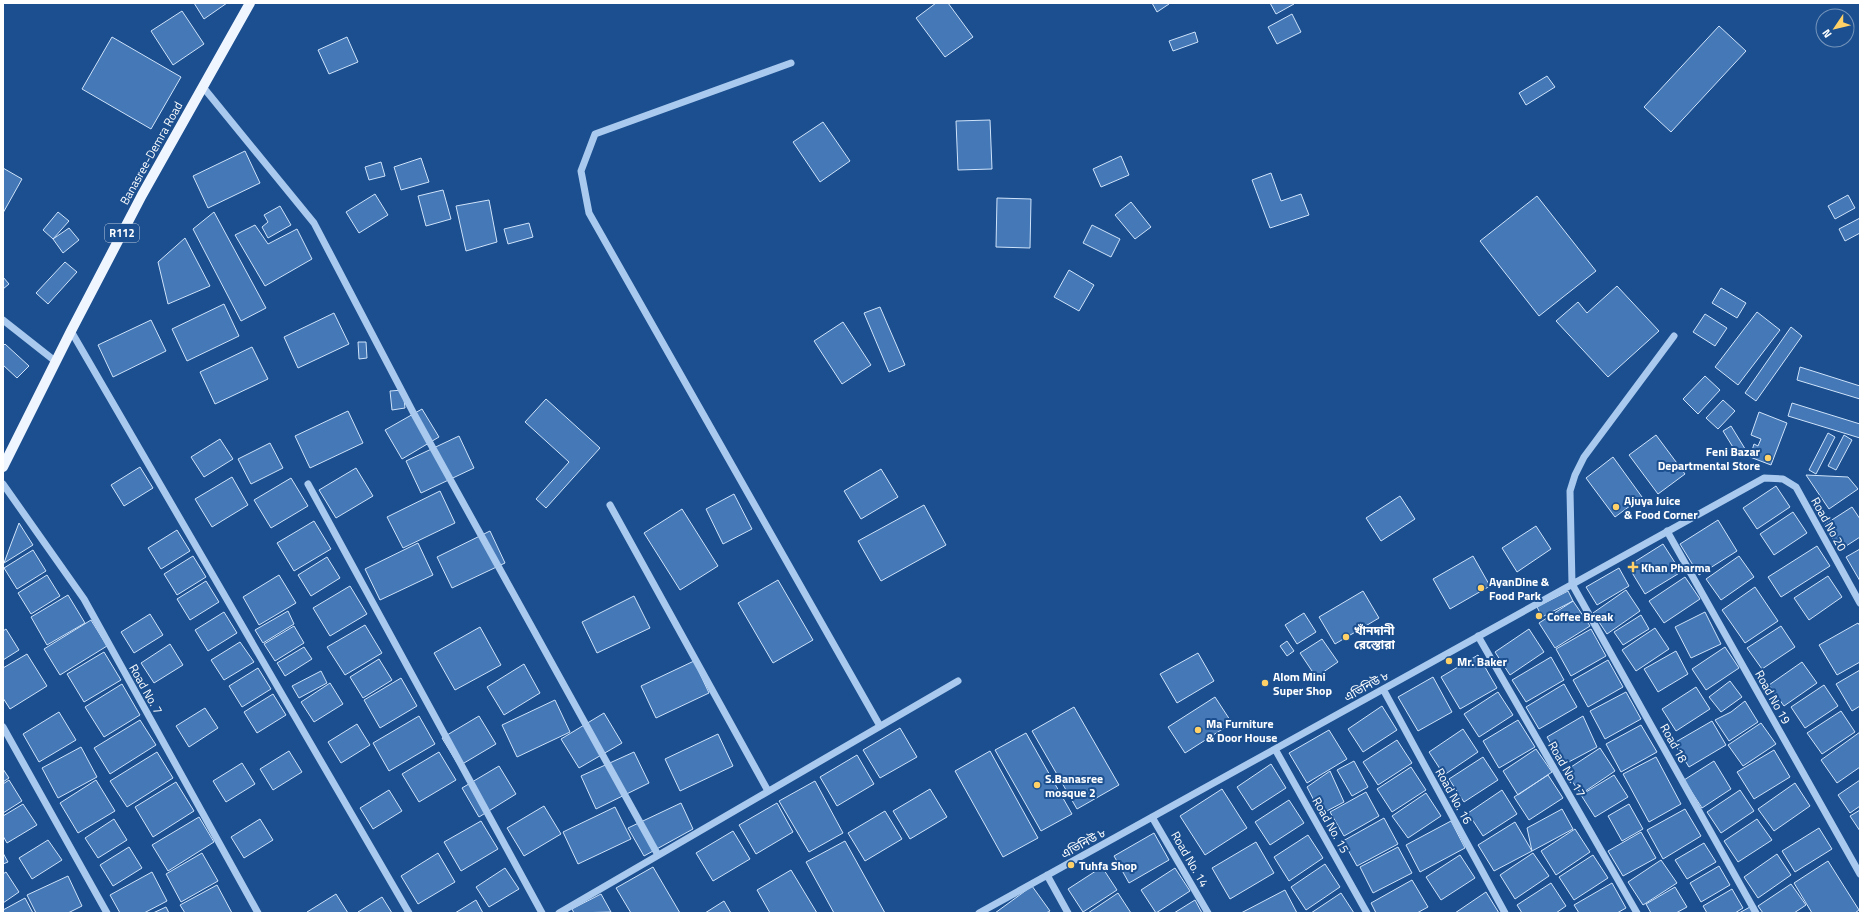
<svg xmlns="http://www.w3.org/2000/svg" width="1863" height="916" viewBox="0 0 1863 916" font-family="'Titillium Web','Noto Sans Bengali',sans-serif">
<style>
.building{fill:#4478b7;stroke:#cfe3fa}
.lines{fill:none;stroke-linecap:round;stroke-linejoin:round}
.minor{stroke:#a9c9ee;stroke-width:7}
.major{stroke:#f0f6ff;stroke-width:10}
.poi-dot{fill:#ffd166;stroke:#1b4f8f;stroke-width:1.5}
.labels{text-anchor:middle;dominant-baseline:central;stroke-width:4;stroke-linejoin:round;paint-order:stroke}
.shield{fill:#1b4f8f;stroke:#bbcadd;stroke-width:1}
.shield-label{font-size:11px;font-weight:bold;fill:#fff}
.street-label{font-size:12px;fill:#fff;stroke:#1b4f8f}
.poi-label{font-size:12px;font-weight:bold;fill:#fff;stroke:#1b4f8f;text-anchor:start}
</style>
<rect width="100%" height="100%" fill="#1b4f8f"/>
<path class="building" d="M194,3H227L204,19Z
M936,3H948L973,37L945,57L916,18Z
M1152,3H1169V4L1157,12Z
M1270,3H1293L1294,4L1276,14Z
M182,11L204,44L173,65L151,31Z
M1292,14L1301,32L1277,44L1268,27Z
M1719,26L1746,51L1671,132L1644,107Z
M1195,32L1198,42L1173,51L1169,41Z
M112,37L181,77L151,129L82,89Z
M347,37L358,62L329,74L318,50Z
M1547,76L1555,87L1526,105L1519,93Z
M990,120L992,169L958,170L956,121Z
M823,122L850,161L820,182L793,142Z
M245,151L260,183L208,208L193,176Z
M1121,156L1129,175L1101,187L1093,169Z
M421,158L429,182L401,190L394,167Z
M381,162L385,176L369,180L365,167Z
M3,168L22,179L3,213Z
M1271,173L1281,201L1301,194L1309,215L1270,228L1252,180Z
M443,190L451,219L426,226L418,196Z
M375,194L388,215L359,233L346,212Z
M1848,195L1855,208L1835,219L1828,206Z
M1537,196L1596,271L1539,316L1480,241Z
M997,198L1031,199L1030,248L996,247Z
M489,200L497,242L466,251L456,206Z
M1131,202L1151,227L1135,239L1115,215Z
M280,206L291,225L268,238L262,227L268,222L264,215Z
M58,212L69,221L53,239L43,230Z
M214,212L266,308L241,321L193,229Z
M1860,218V233L1845,241L1839,229Z
M529,223L533,237L508,244L504,229Z
M255,225L268,244L297,229L312,259L265,286L235,235Z
M1092,225L1120,239L1111,257L1083,243Z
M69,228L79,240L63,253L53,239Z
M185,238L210,286L168,304L158,262Z
M65,262L77,272L48,304L36,293Z
M1069,270L1094,285L1079,311L1054,297Z
M3,277L9,284L3,289Z
M1617,286L1659,331L1608,377L1556,321L1578,302L1587,313Z
M1721,288L1746,303L1737,318L1712,303Z
M224,304L239,336L187,361L172,329Z
M880,307L905,365L889,372L864,313Z
M1757,312L1780,330L1738,385L1715,367Z
M334,313L349,344L298,368L284,337Z
M1705,314L1727,328L1715,346L1693,332Z
M151,320L166,351L113,377L98,345Z
M843,322L871,365L842,384L814,341Z
M1791,327L1802,336L1756,401L1745,393Z
M358,342H366L367,358L359,359Z
M5,344L29,366L17,378L3,365V346Z
M252,347L268,379L215,404L200,372Z
M1800,367L1860,386V399L1797,380Z
M1705,376L1720,390L1698,414L1683,399Z
M403,390L405,408L392,410L390,391Z
M546,399L600,448L546,508L536,499L569,462L525,422Z
M1723,400L1735,411L1718,429L1706,418Z
M1792,403L1860,424V438L1788,416Z
M422,409L439,437L402,459L385,430Z
M348,411L363,443L310,468L295,436Z
M1759,412L1787,423L1771,465L1750,457L1754,444L1758,446L1761,439L1751,435Z
M1731,426L1747,452L1739,457L1723,431Z
M1828,433L1835,437L1816,474L1809,470Z
M1656,435L1685,474L1658,494L1629,455Z
M1844,435L1852,440L1836,470L1828,466Z
M459,436L474,468L421,493L406,461Z
M220,439L233,459L204,477L191,457Z
M270,443L283,468L251,484L238,459Z
M1613,457L1642,497L1615,517L1586,478Z
M140,467L153,488L124,506L111,485Z
M356,468L373,496L336,518L319,490Z
M881,469L898,497L861,519L844,491Z
M1806,475L1848,477L1858,489L1829,509Z
M232,477L248,505L212,527L195,499Z
M291,478L308,506L271,528L254,500Z
M1776,486L1790,507L1757,529L1743,508Z
M440,491L455,523L403,548L387,517Z
M734,494L752,529L723,544L706,509Z
M1400,496L1415,519L1381,541L1366,518Z
M924,505L946,545L881,581L858,541Z
M1852,507L1860,519V537L1840,550L1824,525Z
M682,509L718,566L680,590L644,533Z
M1793,512L1807,533L1774,555L1760,534Z
M1718,520L1737,551L1699,575L1680,544Z
M314,521L331,549L294,571L277,543Z
M19,523L33,545L4,563L11,544Z
M1536,526L1551,549L1517,572L1502,548Z
M177,530L190,551L161,569L148,548Z
M490,531L505,563L452,588L437,557Z
M418,543L433,575L380,600L365,569Z
M1663,544L1681,572L1645,594L1628,566Z
M1817,546L1830,566L1781,597L1768,577Z
M1860,549V581L1846,557Z
M33,550L46,571L17,589L4,568Z
M193,556L206,577L177,595L164,574Z
M1473,556L1490,586L1450,609L1433,579Z
M1739,556L1754,577L1721,600L1706,579Z
M327,557L340,578L311,596L298,575Z
M1619,568L1629,586L1597,605L1586,587Z
M47,575L60,596L31,614L18,593Z
M279,575L296,603L259,625L243,597Z
M1828,576L1842,597L1809,620L1794,598Z
M1685,577L1700,599L1664,623L1649,601Z
M778,580L813,640L773,663L738,603Z
M206,581L219,602L190,620L177,599Z
M350,586L367,614L330,636L313,608Z
M1755,587L1778,621L1745,643L1722,610Z
M1626,590L1640,611L1607,634L1593,613Z
M1363,591L1379,618L1335,644L1319,617Z
M1568,591L1573,601L1542,617L1537,607Z
M68,595L85,623L47,645L31,617Z
M634,596L650,628L597,653L582,622Z
M1573,601L1590,626L1555,648L1539,623Z
M288,611L294,624L263,643L255,630Z
M224,612L237,633L208,651L195,630Z
M1705,612L1721,644L1691,658L1675,627Z
M1304,613L1316,632L1297,644L1285,625Z
M150,614L163,635L134,653L121,632Z
M1641,615L1649,629L1623,645L1614,632Z
M91,620L107,646L60,675L44,649Z
M1858,623L1860,626V662L1837,675L1819,645Z
M365,625L382,653L345,675L327,647Z
M294,626L304,643L275,661L264,644Z
M1781,626L1795,647L1762,669L1747,648Z
M480,627L501,665L455,690L434,653Z
M1655,628L1669,649L1636,671L1622,650Z
M6,629L19,650L3,660V631Z
M1529,629L1544,652L1510,675L1495,652Z
M1591,629L1606,656L1571,676L1556,649Z
M1322,639L1338,662L1316,677L1300,653Z
M1287,641L1294,651L1287,656L1280,646Z
M240,642L254,662L224,680L211,660Z
M170,644L183,665L154,683L141,663Z
M304,647L312,659L285,676L277,663Z
M1725,647L1739,668L1706,690L1692,669Z
M1676,651L1688,674L1658,692L1644,669Z
M104,652L121,680L84,702L67,674Z
M1198,653L1214,681L1177,703L1160,674Z
M27,654L47,686L10,709L3,698V668Z
M1478,655L1497,688L1460,709L1441,677Z
M1551,657L1564,680L1526,702L1512,680Z
M379,659L392,680L363,698L350,677Z
M1608,660L1623,687L1588,707L1573,680Z
M694,661L709,693L656,718L641,686Z
M1802,662L1817,683L1784,706L1769,685Z
M524,664L540,693L504,715L487,687Z
M258,668L271,689L242,707L229,686Z
M1860,670V706L1852,711L1836,684Z
M321,671L327,683L299,698L292,686Z
M1433,677L1452,712L1418,731L1398,697Z
M401,678L417,706L380,728L364,700Z
M1730,681L1742,697L1721,712L1709,697Z
M330,683L343,704L314,722L301,702Z
M122,684L140,715L104,737L85,707Z
M1564,684L1577,707L1539,729L1526,707Z
M1824,685L1838,706L1805,728L1791,707Z
M1696,687L1710,709L1676,731L1662,709Z
M1498,692L1513,715L1479,737L1464,714Z
M1626,692L1641,719L1605,739L1590,711Z
M273,694L286,715L257,733L244,712Z
M1215,697L1232,723L1185,753L1168,727Z
M555,700L570,732L517,757L502,725Z
M1745,701L1758,722L1729,741L1715,720L1731,712Z
M1382,706L1397,730L1363,752L1348,729Z
M1074,707L1119,785L1077,809L1032,731Z
M205,708L218,728L189,747L176,726Z
M1841,711L1855,732L1822,754L1807,733Z
M59,712L76,740L39,762L23,734Z
M604,713L622,743L579,768L561,739Z
M419,716L435,744L389,771L373,743Z
M479,716L496,744L459,766L442,738Z
M1583,716L1597,747L1563,765L1547,737Z
M140,720L156,745L110,774L94,748Z
M1518,720L1535,747L1499,768L1483,741Z
M1712,721L1726,745L1689,767L1674,743Z
M1761,723L1776,744L1743,766L1728,745Z
M357,724L370,745L341,763L328,742Z
M1641,725L1657,752L1621,772L1606,744Z
M900,728L917,757L880,778L863,750Z
M1463,729L1478,752L1444,775L1429,752Z
M1329,730L1347,759L1307,783L1289,753Z
M1860,732V767L1837,783L1821,760Z
M1026,733L1072,814L1041,831L995,750Z
M718,734L733,766L680,791L665,759Z
M1397,740L1412,763L1378,785L1363,762Z
M81,747L97,777L58,798L42,768Z
M1600,748L1615,771L1581,794L1565,771Z
M1536,749L1552,772L1518,795L1503,771Z
M1774,750L1790,777L1754,799L1737,772Z
M289,751L302,772L273,790L260,769Z
M990,751L1038,838L1003,857L955,771Z
M157,752L173,778L127,807L110,781Z
M439,752L456,780L419,802L402,774Z
M634,752L649,783L596,809L581,776Z
M857,755L874,784L837,806L820,777Z
M1483,757L1498,780L1464,802L1449,779Z
M1656,757L1681,804L1649,822L1623,774Z
M1354,761L1368,787L1352,796L1337,770Z
M1714,761L1731,789L1702,808L1684,780Z
M242,763L255,784L226,802L213,781Z
M1271,764L1286,788L1252,810L1237,787Z
M499,766L516,794L479,817L462,788Z
M1411,767L1426,790L1392,812L1377,789Z
M3,769L9,778L3,782Z
M1330,771L1344,802L1321,814L1307,787Z
M1548,775L1563,798L1529,820L1514,797Z
M1614,775L1628,797L1595,817L1581,795Z
M9,780L22,801L3,813V784Z
M96,780L115,811L78,833L60,803Z
M1860,780V806L1850,813L1838,795Z
M815,781L843,833L809,852L779,801Z
M176,782L194,811L153,837L135,807Z
M1795,783L1810,806L1774,831L1758,809Z
M930,789L947,817L910,839L893,811Z
M1222,789L1247,828L1205,855L1180,816Z
M389,790L402,811L373,829L360,808Z
M1502,790L1517,814L1483,836L1468,813Z
M1740,790L1754,811L1721,833L1707,812Z
M1366,792L1379,816L1344,836L1330,812Z
M1426,793L1441,816L1408,838L1392,816Z
M1289,800L1304,823L1270,845L1255,822Z
M681,803L693,829L644,856L628,828Z
M777,803L793,832L756,854L739,825Z
M23,804L37,825L7,843L3,836V816Z
M1629,804L1643,829L1622,841L1608,816Z
M544,806L561,834L524,856L507,828Z
M615,807L631,839L578,864L563,832Z
M1562,809L1573,829L1532,851L1527,828Z
M1685,809L1701,836L1663,859L1647,830Z
M1860,810V831L1850,816Z
M885,811L902,839L865,861L848,833Z
M199,817L214,842L168,871L152,845Z
M1384,818L1398,844L1357,866L1343,841Z
M114,819L127,840L98,858L85,838Z
M260,819L273,840L244,858L231,837Z
M1757,819L1772,840L1738,862L1724,841Z
M481,821L498,849L461,871L444,842Z
M1451,821L1465,848L1420,872L1406,845Z
M1515,822L1532,851L1494,871L1478,845Z
M1819,828L1832,849L1795,872L1782,851Z
M1575,829L1590,852L1556,875L1541,851Z
M733,831L750,859L713,881L696,853Z
M1641,832L1656,858L1623,876L1608,851Z
M1154,833L1169,860L1129,883L1114,856Z
M1308,835L1323,858L1289,881L1274,857Z
M48,840L62,860L32,879L19,858Z
M845,841L885,913H834L806,862Z
M1256,842L1274,873L1230,899L1212,868Z
M1704,843L1716,862L1687,879L1675,860Z
M129,847L142,868L113,886L100,865Z
M1398,847L1412,873L1373,893L1360,867Z
M3,853L8,862L3,864Z
M202,853L218,881L181,902L166,874Z
M438,853L455,882L418,904L401,876Z
M1533,853L1549,876L1515,899L1500,875Z
M1777,854L1791,875L1758,898L1744,877Z
M1460,855L1475,878L1441,900L1426,877Z
M1593,855L1608,878L1574,900L1559,877Z
M1661,860L1677,883L1643,905L1628,882Z
M1828,861L1859,910L1855,913H1812L1794,883Z
M1325,864L1340,887L1306,910L1291,887Z
M1719,866L1730,885L1701,902L1690,883Z
M653,867L680,913H631L616,888Z
M1102,867L1117,890L1083,912L1068,889Z
M505,868L519,889L489,907L476,887Z
M1175,868L1190,891L1156,913L1141,890Z
M791,870L817,913H770L757,890Z
M6,872L19,892L3,903V874Z
M152,872L167,901L144,913H120L110,895Z
M68,876L82,906L68,913H36L27,895Z
M1412,880L1428,907L1417,913H1376L1371,903Z
M1551,883L1566,906L1556,913H1522L1517,905Z
M1612,883L1626,908L1617,913H1579L1574,905Z
M1791,884L1806,905L1794,913H1763L1758,906Z
M217,885L232,913H185L180,905Z
M1032,886L1050,911L1046,913H995Z
M1675,887L1687,907L1676,913H1651L1646,904Z
M1732,889L1743,908L1735,913H1707L1703,906Z
M1285,890L1297,913H1241Z
M1486,892L1499,913H1455Z
M1118,893L1131,913H1088Z
M1341,893L1354,913H1311Z
M336,894L348,913H308L307,912Z
M601,894L611,912L574,913L572,909Z
M382,897L392,913H359L358,912Z
M25,898L33,913H3V910Z
M476,900L483,913H455Z
M1195,900L1202,913H1174Z
M724,901L731,913H705Z
M166,907L169,913H153Z
M1750,907L1754,913H1739Z"/>
<g class="lines">
<path class="minor" d="M791,63L595,134L581,171L589,213L880,726
M203,87L314,223L414,414L658,855
M3,320L55,361
M71,331L409,913
M1674,336L1584,457L1575,475L1570,491L1572,584L1756,913
M3,484L84,599L258,913
M308,484L542,913
M610,505L768,791
M1667,531L1860,874
M1478,636L1637,913
M1383,689L1505,913
M3,727L107,913
M1275,749L1367,913
M1152,817L1208,913
M1047,875L1068,913
M559,913L958,681
M979,913L1764,478L1783,479L1796,487L1860,603"/>
<path class="major" d="M3,467L71,331L142,195L250,3"/>
</g>
<g class="poi-dot">
<circle cx="1768" cy="458" r="4"/>
<circle cx="1616" cy="507" r="4"/>
<path d="M1631 561h4v4h4v4h-4v4h-4v-4h-4v-4h4z"/>
<circle cx="1481" cy="588" r="4"/>
<circle cx="1539" cy="616" r="4"/>
<circle cx="1346" cy="637" r="4"/>
<circle cx="1449" cy="661" r="4"/>
<circle cx="1265" cy="683" r="4"/>
<circle cx="1198" cy="730" r="4"/>
<circle cx="1037" cy="785" r="4"/>
<circle cx="1071" cy="865" r="4"/>
</g>
<g class="labels">
<rect class="shield" x="105" y="224" width="34" height="18" rx="3"/>
<g class="shield-label">
<text x="122" y="233">R112</text>
</g>
<g class="street-label">
<text transform="translate(151 153) rotate(-61)">Banasree-Demra Road</text>
<text transform="translate(1829 524) rotate(61)">Road No 20</text>
<text transform="translate(1366 686) rotate(-29)">এভিনিউ ৮</text>
<text transform="translate(146 689) rotate(61)">Road No. 7</text>
<text transform="translate(1773 697) rotate(61)">Road No 19</text>
<text transform="translate(1674 743) rotate(61)">Road 18</text>
<text transform="translate(1567 769) rotate(60)">Road No. 17</text>
<text transform="translate(1454 796) rotate(61)">Road No. 16</text>
<text transform="translate(1331 825) rotate(61)">Road No. 15</text>
<text transform="translate(1083 843) rotate(-29)">এভিনিউ ৮</text>
<text transform="translate(1190 859) rotate(60)">Road No. 14</text>
</g>
<g class="poi-label">
<text x="1760" y="451" text-anchor="end">Feni Bazar<tspan x="1760" dy="14">Departmental Store</tspan></text>
<text x="1624" y="500">Ajuya Juice<tspan x="1624" dy="14">&amp; Food Corner</tspan></text>
<text x="1641" y="567">Khan Pharma</text>
<text x="1489" y="581">AyanDine &amp;<tspan x="1489" dy="14">Food Park</tspan></text>
<text x="1547" y="616">Coffee Break</text>
<text x="1354" y="630">খাঁনদানী<tspan x="1354" dy="14">রেস্তোরা</tspan></text>
<text x="1457" y="661">Mr. Baker</text>
<text x="1273" y="676">Alom Mini<tspan x="1273" dy="14">Super Shop</tspan></text>
<text x="1206" y="723">Ma Furniture<tspan x="1206" dy="14">&amp; Door House</tspan></text>
<text x="1045" y="778">S.Banasree<tspan x="1045" dy="14">mosque 2</tspan></text>
<text x="1079" y="865">Tuhfa Shop</text>
</g>
</g>
<rect width="1863" height="916" fill="none" stroke="#ffffff" stroke-width="8"/>
<g transform="translate(1835 28) rotate(235)"><circle r="19" fill="#1b4f8f" stroke="#7695bc"/>
<path d="M0-3L7 15L0 10L-7 15Z" fill="#ffd166"/>
<text y="-6" font-size="11" font-weight="bold" text-anchor="middle" fill="#ffffff">N</text>
</g>
</svg>
